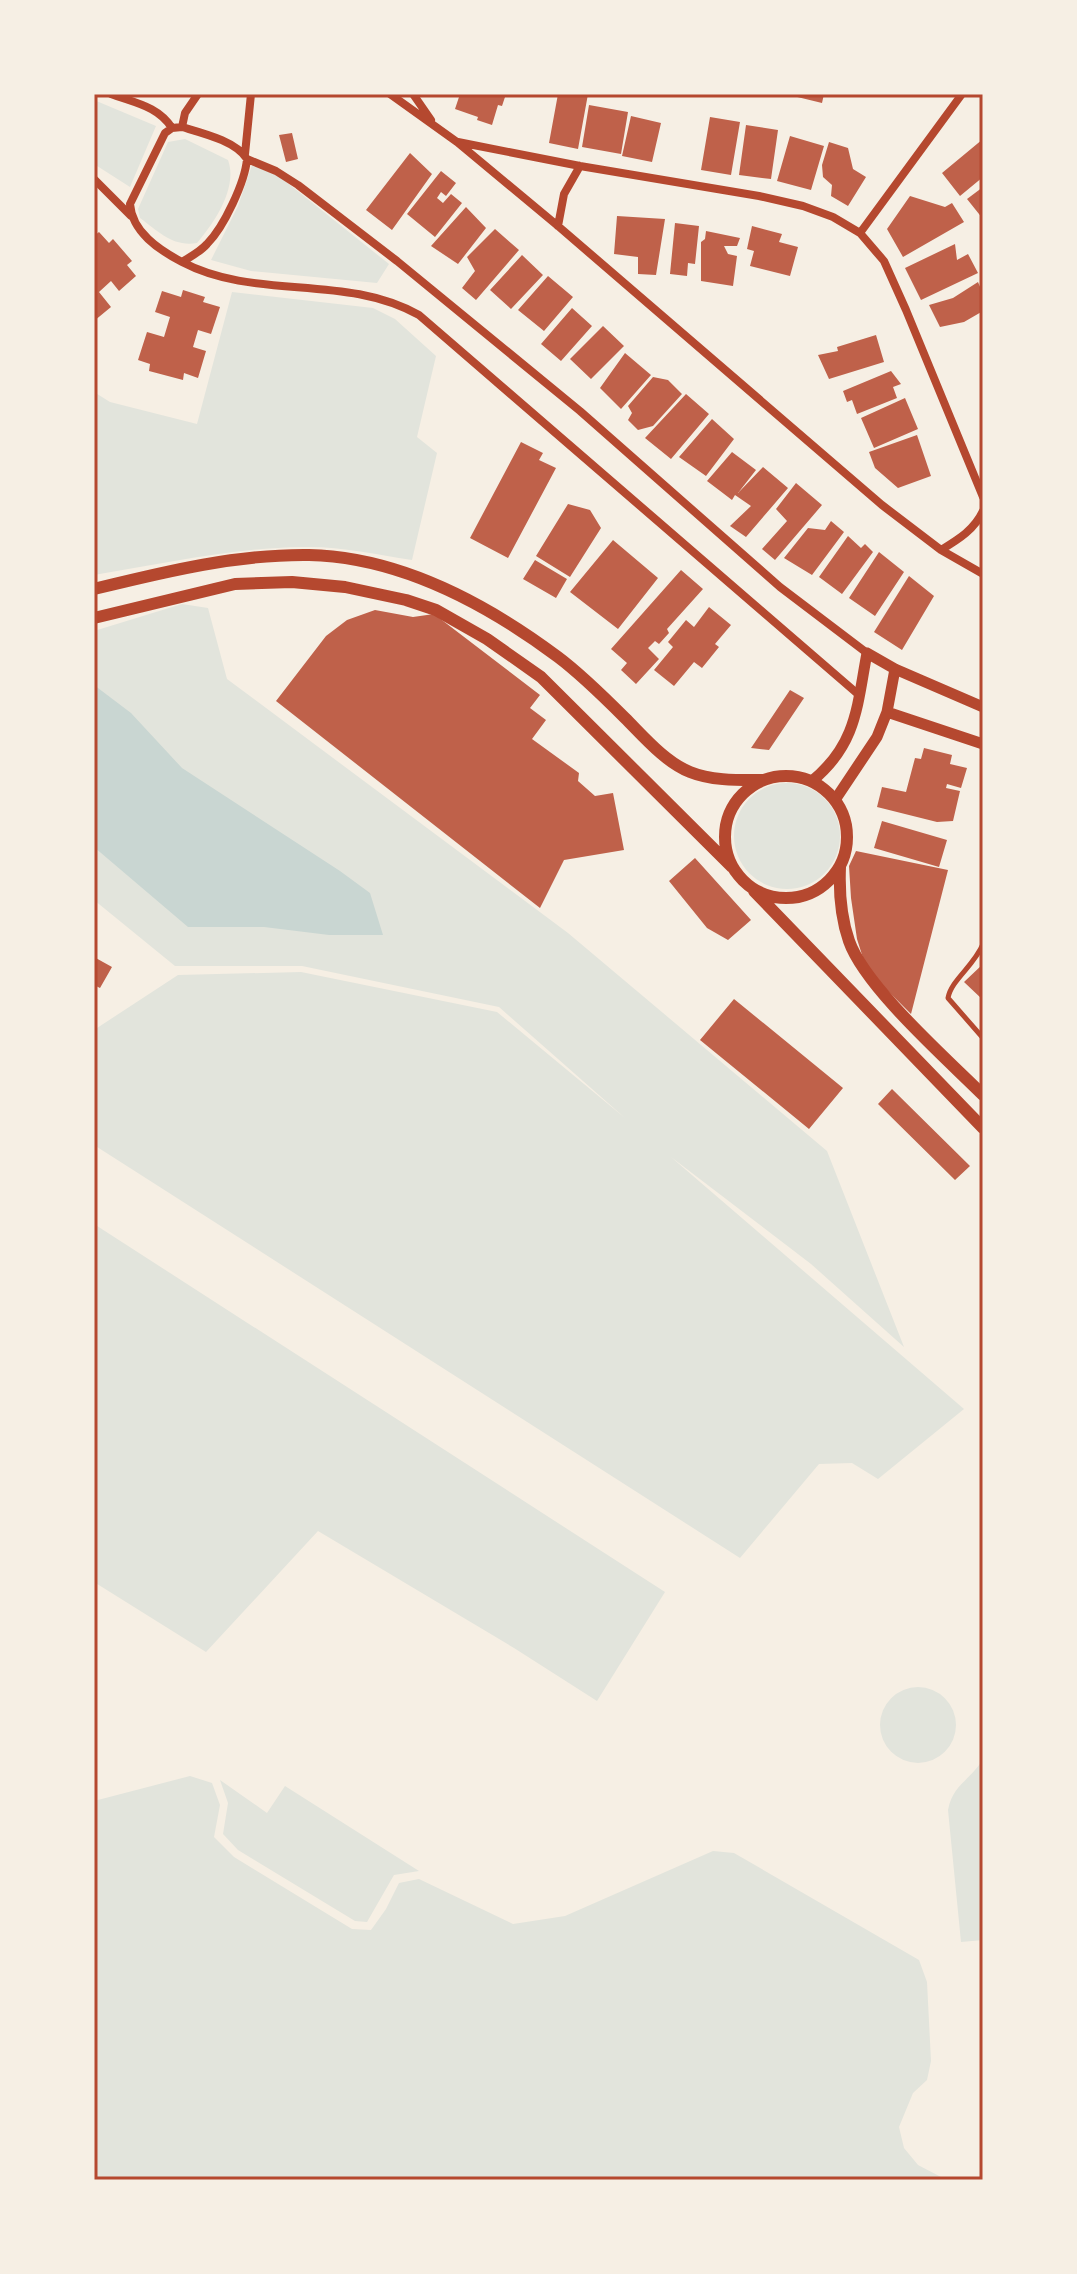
<svg xmlns="http://www.w3.org/2000/svg" width="1077" height="2274" viewBox="0 0 1077 2274" font-family="'Fira Sans',sans-serif">
<style>
.green{fill:#e2e4dc}
.water{fill:#c9d6d2}
.building{fill:#bf614a}
.lines{fill:none;stroke-linecap:round;stroke-linejoin:round}
.service{stroke:#b5482f;stroke-width:5}
.minor{stroke:#b5482f;stroke-width:8}
.tertiary{stroke:#b5482f;stroke-width:11}
.secondary{stroke:#b5482f;stroke-width:12}
.neatline{fill:none;stroke:#b5482f;stroke-width:3}
</style>
<rect width="100%" height="100%" fill="#f6efe4"/>
<path class="green" d="M94,100L156,126L130,187L94,164Z
M185,139L228,160C238,187 215,222 197,243C173,247 159,232 140,218L138,209L168,142Z
M252,165L280,177L389,264L377,283L251,271L211,260L238,206Z
M232,292L373,308L395,319L436,356L417,437L437,453L412,560C375,554 339,546 302,547C232,548 162,564 94,575V392L110,402L197,424Z
M182,604L208,608L227,679L568,933L827,1151L904,1347L811,1264L671,1157L964,1409L878,1479L852,1463L819,1464L740,1558L94,1145V1030L178,975L301,972L497,1012L625,1118L499,1007L302,966H175L94,900V631Z
M734 836a53 53 0 1 1 106 0a53 53 0 1 1-106 0Z
M94,1224L665,1592L597,1701L514,1648L318,1531L206,1652L94,1582Z
M880 1725a38 38 0 1 1 76 0a38 38 0 1 1-76 0Z
M983,1759V1940L961,1942L948,1810C953,1784 970,1781 983,1759Z
M190,1776L212,1783L220,1805L214,1837L234,1857L352,1929L371,1930L386,1909L399,1883L419,1879L513,1924L565,1916L713,1851L734,1853L919,1960L927,1982L931,2061L927,2080L913,2093L899,2127L904,2148L918,2165L941,2177L975,2180H94V1801Z
M220,1780L267,1813L285,1786L419,1871L394,1875L367,1922L355,1921L238,1850L223,1834L228,1803Z"/>
<path class="water" d="M94,685L131,713L182,768L340,871L370,893L383,935H329L264,927H188L94,847Z"/>
<path class="building" d="M460,94H506L502,106L498,105L492,125L477,120L478,117L455,109Z
M558,94H588L578,149L549,143Z
M785,94H824L822,103Z
M589,105L628,112L621,154L582,147Z
M631,116L661,123L652,162L622,156Z
M710,117L740,122L731,175L701,170Z
M746,125L778,130L771,179L739,175Z
M292,133L298,159L286,162L279,135Z
M790,136L824,146L811,190L777,181Z
M983,139V177L960,196L942,173Z
M829,142L848,148L853,169L866,177L848,206L831,196L832,185L823,177L822,165Z
M410,153L432,174L392,230L366,210Z
M441,171L456,183L446,196L441,192L437,198L443,203L451,194L462,203L435,237L407,214Z
M983,187V219L967,199Z
M910,196L945,207L952,203L964,222L903,257L887,229Z
M466,207L486,228L458,264L431,246Z
M617,216L665,219L656,275L638,274V257L614,254Z
M675,223L699,226L695,264L688,263L687,276L670,274Z
M752,226L782,234L779,242L798,247L790,276L750,266L754,251L747,249Z
M495,229L519,250L476,300L462,288L475,271L467,257Z
M706,231L740,238L737,246H724L728,254L737,256L733,286L701,281V242L705,239Z
M99,232L109,243L113,239L132,261L127,265L136,276L119,291L111,281L99,292L111,307L94,321V236Z
M955,244L957,260L968,254L978,273L921,300L905,268Z
M522,255L543,275L511,309L490,290Z
M548,276L573,297L544,331L518,310Z
M978,282L983,294V311L964,322L940,327L929,305L953,298Z
M183,290L205,297L203,302L220,307L211,334L198,330L193,347L206,351L198,378L184,373L183,380L149,371L150,364L138,360L147,332L164,337L170,317L155,312L162,291L181,297Z
M572,308L592,326L561,361L541,344Z
M603,326L624,346L591,379L570,359Z
M876,335L884,362L829,379L818,355L838,351L837,347Z
M625,353L651,375L621,409L600,388Z
M891,371L901,384L893,387L897,398L857,414L852,400L847,402L843,391Z
M653,377L668,380L682,394L653,426L638,430L628,420L632,413L628,406Z
M686,394L709,414L671,459L645,438Z
M905,398L918,429L874,448L861,418Z
M712,419L734,439L706,476L679,457Z
M917,435L931,476L898,488L875,468L869,452Z
M521,442L543,453L539,460L556,468L508,558L470,538Z
M732,452L756,470L738,493L763,467L788,488L746,537L730,526L751,506L735,495L732,500L707,481Z
M796,483L822,505L775,560L762,549L787,521L776,509Z
M568,504L590,510L601,528L570,577L536,556Z
M831,521L844,532L812,575L784,558L808,528L825,530Z
M848,536L861,548L865,544L873,552L842,594L819,577Z
M613,540L658,578L618,629L570,592Z
M879,552L904,572L875,616L849,598Z
M535,560L567,579L556,598L523,579Z
M681,570L703,589L667,629L669,633L659,644L655,641L648,648L659,659L636,684L621,670L627,663L611,649Z
M909,576L934,596L902,650L874,632Z
M709,607L731,625L715,644L719,647L702,668L694,662L674,686L654,670L673,647L668,642L686,620L694,627Z
M375,610L413,617L434,614L540,695L530,708L546,720L532,739L579,773L578,781L595,796L613,793L624,850L564,860L540,908L276,701L326,636L347,620Z
M790,690L804,698L769,750L751,748Z
M924,748L952,755L950,764L967,768L961,788L947,784L946,788L960,791L953,821L937,822L877,807L882,787L906,792L915,758L921,759Z
M882,821L947,840L939,867L874,848Z
M856,851L948,870L911,1014L870,973L863,958L857,939L851,898L849,866Z
M695,858L751,920L728,940L707,928L669,881Z
M94,957L112,967L100,988L94,985Z
M983,964V1000L964,982Z
M734,999L843,1088L809,1129L700,1040Z
M892,1089L970,1166L955,1180L878,1104Z"/>
<g class="lines">
<path class="service" d="M983,944C974,966 951,980 948,998L983,1038"/>
<path class="minor" d="M111,94C135,103 158,106 172,128
M390,94L457,142L558,226L882,505L941,550L983,574
M413,94L431,120
M182,127C202,133 236,141 247,159C245,182 224,227 207,244C200,252 190,257 182,262C159,250 132,232 130,204L165,133L172,128Z
M182,127L185,113L198,94
M458,142L580,166L759,196L803,206L833,217L860,233L884,261L906,310L983,497
M245,154L251,94
M247,159L276,171L298,185L397,261L580,411L780,587L867,653
M94,179L131,216
M558,226L564,194L580,166
M860,233L962,94
M182,262C256,301 344,273 419,315L859,695
M941,550C959,539 974,530 983,511"/>
<path class="tertiary" d="M887,712L983,744
M812,781C857,744 857,706 867,653L895,669L983,707
M835,800L877,737L887,712L895,669"/>
<path class="secondary" d="M94,589C164,572 236,554 309,555C400,557 487,604 558,657C582,675 604,697 625,718C644,737 665,762 690,772C712,781 740,780 763,780
M94,618L235,584L292,582L345,587L406,600L436,610L487,639L541,677L732,867
M725 837a61 61 0 1 1 122 0a61 61 0 1 1-122 0Z
M840,867C839,891 841,918 849,941C865,987 947,1059 983,1095
M754,891L983,1128"/>
</g>
<rect width="1077" height="2274" fill="none" stroke="#f6efe4" stroke-width="192"/>
<rect x="96" y="96" width="885" height="2082" class="neatline"/>
</svg>
